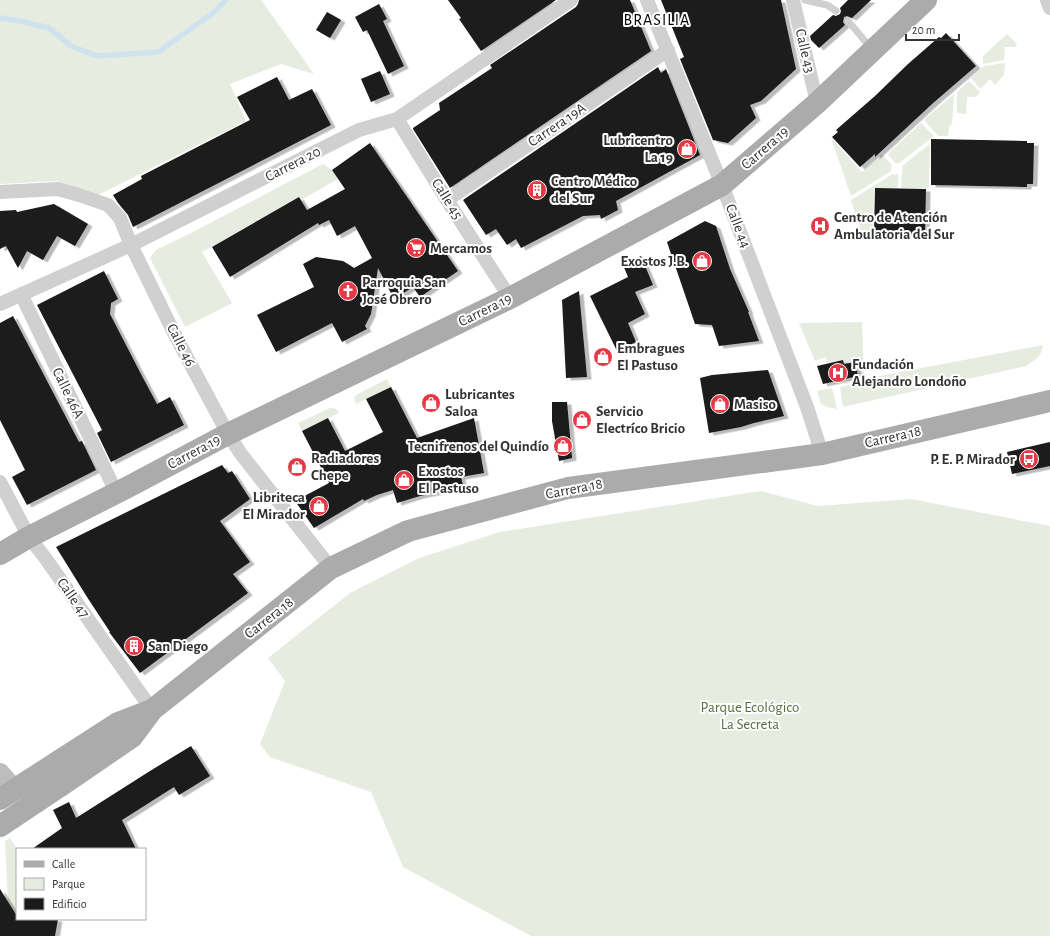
<svg xmlns="http://www.w3.org/2000/svg" width="1050" height="936" viewBox="0 0 1050 936" font-family="'Alegreya Sans',sans-serif">
<style>
.green{fill:#e6ecdf}
.lines{fill:none;stroke-linecap:round;stroke-linejoin:round}
.stream{stroke:#cfe2ee;stroke-width:5.5}
.building{fill:#1a1a1a;filter:url(#shadow)}
.lane{stroke:#d0d0d0;stroke-width:7}
.street{stroke:#d0d0d0;stroke-width:14}
.secondary{stroke:#bdbdbd;stroke-width:20}
.primary{stroke:#ababab;stroke-width:22}
.labels{text-anchor:middle;dominant-baseline:central;stroke-width:4;stroke-linejoin:round;paint-order:stroke}
.street-label{font-size:15px;fill:#333;stroke:#fff}
.poi-label{font-size:15px;font-weight:bold;fill:#333;stroke:#fff;text-anchor:start}
.park-label{font-size:15px;fill:#56703f;stroke:#fff}
.neighbourhood-label{font-size:16px;letter-spacing:1px;fill:#000;stroke:#fff}
</style>
<defs>
<filter id="shadow"><feDropShadow dx="4.5" dy="2.5" stdDeviation="0" flood-color="#0004"/></filter>
</defs>
<rect width="100%" height="100%" fill="#fff"/>
<path class="green" d="M0,0H261L314,74L281,64L230,84L246,121L94,197L81,189L57,181L0,184Z
M1007,34L1017,44L1015,47H1005L1004,60L983,64V56Z
M1005,63L1004,75L995,85L990,79L980,89L971,78L984,66Z
M969,81L980,92L976,97H967L966,114L957,113V92Z
M954,94L952,124L949,127L948,136H938L924,120Z
M921,123L934,136L899,163H895L888,154Z
M831,138L862,172L882,154L892,165L891,167V171L851,196Z
M930,144L929,188H901L902,172L903,168L902,166Z
M323,164L332,170L338,179L301,200L299,197L202,252L232,303L185,327L150,258L156,250L191,233Z
M893,174L895,175L898,174V188H874L873,237H863L851,200Z
M862,322L864,379L1043,345C1041,358 1036,359 1026,366L843,407L840,387L864,382V379L858,377L855,362L844,364L843,360L827,363L826,357L815,361L799,323Z
M387,379L391,387L356,404C354,400 354,397 358,394Z
M832,388L837,409L827,407L821,404L817,391Z
M330,408C335,408 337,409 339,413L302,431L298,423Z
M761,491L818,506L911,499L1050,526V936H531L403,867L371,792L270,757L260,744L285,681L268,658L350,593L419,558L500,532Z
M10,838L17,849V916L8,901L5,841Z"/>
<g class="lines">
<path class="stream" d="M0,18L20,21L49,28L71,46L97,56L158,52L213,13L226,0"/>
</g>
<path class="building" d="M448,0H556L481,51L459,19L461,18Z
M579,0H630L651,51L450,188L413,129V128L440,110L439,103L492,68L490,65L576,7L578,4Z
M661,0H781L796,69L761,101L750,105L756,118L728,143L713,140L680,59L684,57Z
M848,0H871L852,18L847,16L844,17L843,22L845,25L819,48L811,40L810,36L833,15L836,16L840,14L841,11L840,8Z
M379,4L387,19L383,21L404,66L388,74L367,30L363,32L355,17Z
M327,12L341,20L330,38L316,30Z
M946,33L976,66L932,104L875,157V154L860,167L832,137L838,132L836,130L875,96L908,64L939,37L941,38Z
M658,67L661,73L666,69L700,155L616,201L618,210L601,219L600,215L583,216L521,248L516,239L507,245L496,229L486,235L463,200Z
M380,71L390,94L371,102L361,79Z
M277,77L289,100L312,89L331,125L133,227L128,215L118,203L113,195L142,179L141,176L250,120L237,97Z
M931,139L1027,141V143H1034L1033,184H1027V187L931,185Z
M370,143L458,271L420,297L413,287L394,299L378,268L371,314L365,326L367,329L342,342L332,323L276,352L257,315L314,287L303,264L316,257L343,261L354,268L372,258L355,226L337,236L329,220L319,225L318,223L230,277L212,247L299,197L307,210L345,189L332,170Z
M875,188L926,189L925,232H919L918,235L882,234V232H874Z
M54,204L88,224L75,246L57,236L43,260L27,251L18,268L6,246L0,249V211L16,210L17,212Z
M705,221L716,226L730,269L749,312H748L759,341L719,346L712,325L695,324L667,242Z
M641,256L653,285L635,292L645,314L628,323L636,342L617,351L590,296L628,277L623,265Z
M104,271L118,299L111,303L110,314L142,376L157,404L170,397L184,425L111,462L97,433L102,430L37,305Z
M579,291L587,377L566,378L562,300Z
M13,316L79,442L82,441L96,470L27,505L12,477L25,470L0,420V323Z
M843,360L844,364L855,362L858,376L823,384L817,366Z
M768,370L784,416L754,423L741,427L709,433L700,378L712,375Z
M391,387L417,438L474,418L484,473L461,477L463,486L443,491L420,496L397,503L393,490L377,495L364,501L363,499L314,528L295,501L329,483L302,431L328,418L345,451L383,432L366,399Z
M552,402H567L572,458L559,461L552,421Z
M1050,442V466L1012,474L1007,452Z
M222,465L228,473L232,471L250,499L220,521L250,562L233,574L248,593L140,673L109,632H110L87,597L56,547Z
M191,746L210,776L179,795L174,787L122,820L136,849H32L62,828L53,810L69,802L76,818L150,771Z
M0,889L17,916V919H58L55,936H0Z"/>
<g class="lines">
<path class="lane" d="M805,0L827,5L836,11
M848,21L871,48"/>
<path class="street" d="M647,0L722,185L807,407L822,454
M793,0L817,103
M1047,0L1050,8
M397,119L447,200L510,298
M0,192L58,189L79,195L108,205L120,218L131,245L176,337L228,434L241,454L331,568
M447,200L668,50
M21,294L116,492
M0,304L131,245L359,130L397,119L571,0
M0,482L29,537L46,559L152,710"/>
<path class="secondary" d="M0,773L14,789"/>
<path class="primary" d="M0,554L29,537L128,487L228,434L510,298L722,185L817,103L926,0
M0,799L118,723L152,710
M0,826L66,782L132,737L152,710L331,568L408,531L568,488L822,454L1050,401"/>
</g>
<defs>
<g id="shop-disc" transform="scale(1)"><circle r="9.5" fill="#e63946" stroke="#fff"/><path d="M-5-2.5h2.3a2.7 3.5 0 0 1 5.4 0H5L5.5 6h-11ZM-1.5-2.5h3a1.5 2.3 0 0 0-3 0Z" fill="#fff"/></g>
<g id="building-disc" transform="scale(1)"><circle r="9.5" fill="#e63946" stroke="#fff"/><path d="M-4-6H4V6H1V3H-1V6H-4ZM-2.5-4.3h1.7v1.8h-1.7ZM.8-4.3h1.7v1.8H.8ZM-2.5-1h1.7V.8h-1.7ZM.8-1h1.7V.8H.8Z" fill="#fff"/></g>
<g id="hospital-disc" transform="scale(1)"><circle r="9.5" fill="#e63946" stroke="#fff"/><path d="M-5-5h3v3.5h4V-5h3V5h-3V1.5h-4V5h-3Z" fill="#fff"/></g>
<g id="supermarket-disc" transform="scale(1)"><circle r="9.5" fill="#e63946" stroke="#fff"/><path d="M-6-5.5h2.5l.6 2H6L4.5 2H-2.5L-4.4-4H-6ZM-1.5 3.2a1.3 1.3 0 1 0 .1 0ZM3 3.2a1.3 1.3 0 1 0 .1 0Z" fill="#fff"/></g>
<g id="church-disc" transform="scale(1)"><circle r="9.5" fill="#e63946" stroke="#fff"/><path d="M-1.2-6h2.4v3.5h3.3v2.4h-3.3V6h-2.4V-.1h-3.3v-2.4h3.3Z" fill="#fff"/></g>
<g id="bus-disc" transform="scale(1)"><circle r="9.5" fill="#e63946" stroke="#fff"/><path d="M-5-6H5V4H4V6H2V4H-2V6H-4V4H-5ZM-3.5-4V0h7V-4ZM-3.5 1.2v1.5H-2V1.2ZM2 1.2v1.5H3.5V1.2Z" fill="#fff"/></g>
</defs>
<g fill-rule="evenodd">
<use href="#shop-disc" x="687" y="149"/>
<use href="#building-disc" x="537" y="190"/>
<use href="#hospital-disc" x="820" y="226"/>
<use href="#supermarket-disc" x="416" y="248"/>
<use href="#shop-disc" x="702" y="261"/>
<use href="#church-disc" x="348" y="291"/>
<use href="#shop-disc" x="603" y="357"/>
<use href="#hospital-disc" x="838" y="373"/>
<use href="#shop-disc" x="431" y="403"/>
<use href="#shop-disc" x="720" y="404"/>
<use href="#shop-disc" x="582" y="420"/>
<use href="#shop-disc" x="563" y="446"/>
<use href="#bus-disc" x="1029" y="459"/>
<use href="#shop-disc" x="297" y="467"/>
<use href="#shop-disc" x="404" y="480"/>
<use href="#shop-disc" x="319" y="506"/>
<use href="#building-disc" x="134" y="646"/>
</g>
<g class="labels">
<g class="street-label">
<text transform="translate(805 51) rotate(77)">Calle 43</text>
<text transform="translate(557 125) rotate(-34)">Carrera 19A</text>
<text transform="translate(765 148) rotate(-41)">Carrera 19</text>
<text transform="translate(293 164) rotate(-27)">Carrera 20</text>
<text transform="translate(447 199) rotate(58)">Calle 45</text>
<text transform="translate(738 226) rotate(69)">Calle 44</text>
<text transform="translate(485 310) rotate(-26)">Carrera 19</text>
<text transform="translate(181 345) rotate(63)">Calle 46</text>
<text transform="translate(68 393) rotate(64)">Calle 46A</text>
<text transform="translate(893 437) rotate(-13)">Carrera 18</text>
<text transform="translate(194 452) rotate(-28)">Carrera 19</text>
<text transform="translate(574 489) rotate(-11)">Carrera 18</text>
<text transform="translate(73 598) rotate(55)">Calle 47</text>
<text transform="translate(269 618) rotate(-38)">Carrera 18</text>
</g>
<g class="poi-label">
<text x="673" y="140" text-anchor="end">Lubricentro<tspan x="673" dy="17">La 19</tspan></text>
<text x="551" y="181">Centro Médico<tspan x="551" dy="17">del Sur</tspan></text>
<text x="834" y="217">Centro de Atención<tspan x="834" dy="17">Ambulatoria del Sur</tspan></text>
<text x="430" y="248">Mercamos</text>
<text x="688" y="261" text-anchor="end">Exostos J.B.</text>
<text x="362" y="282">Parroquia San<tspan x="362" dy="17">José Obrero</tspan></text>
<text x="617" y="348">Embragues<tspan x="617" dy="17">El Pastuso</tspan></text>
<text x="852" y="364">Fundación<tspan x="852" dy="17">Alejandro Londoño</tspan></text>
<text x="445" y="394">Lubricantes<tspan x="445" dy="17">Saloa</tspan></text>
<text x="734" y="404">Masiso</text>
<text x="596" y="411">Servicio<tspan x="596" dy="17">Electríco Bricio</tspan></text>
<text x="549" y="446" text-anchor="end">Tecnifrenos del Quindío</text>
<text x="311" y="458">Radiadores<tspan x="311" dy="17">Chepe</tspan></text>
<text x="1015" y="459" text-anchor="end">P. E. P. Mirador</text>
<text x="418" y="471">Exostos<tspan x="418" dy="17">El Pastuso</tspan></text>
<text x="305" y="497" text-anchor="end">Libriteca<tspan x="305" dy="17">El Mirador</tspan></text>
<text x="148" y="646">San Diego</text>
</g>
<g class="park-label">
<text x="750" y="707">Parque Ecológico<tspan x="750" dy="17">La Secreta</tspan></text>
</g>
<g class="neighbourhood-label">
<text x="657" y="20">BRASILIA</text>
</g>
</g>
<rect x="16" y="848" width="130" height="72" fill="#ffffff" stroke="#adadad"/>
<rect x="24" y="861" width="20" height="6" fill="#ababab" stroke="#adadad"/>
<text x="52" y="868" font-size="12" fill="#333333">Calle</text>
<rect x="24" y="878" width="20" height="12" fill="#e6ecdf" stroke="#adadad"/>
<text x="52" y="888" font-size="12" fill="#333333">Parque</text>
<rect x="24" y="898" width="20" height="12" fill="#1a1a1a" stroke="#adadad"/>
<text x="52" y="908" font-size="12" fill="#333333">Edificio</text>
<path d="M906 34v6h53v-6" fill="none" stroke="#333333" stroke-width="2"/>
<text x="912" y="34" font-size="12" fill="#333333" stroke="#ffffff" stroke-width="3" paint-order="stroke">20 m</text>
</svg>
